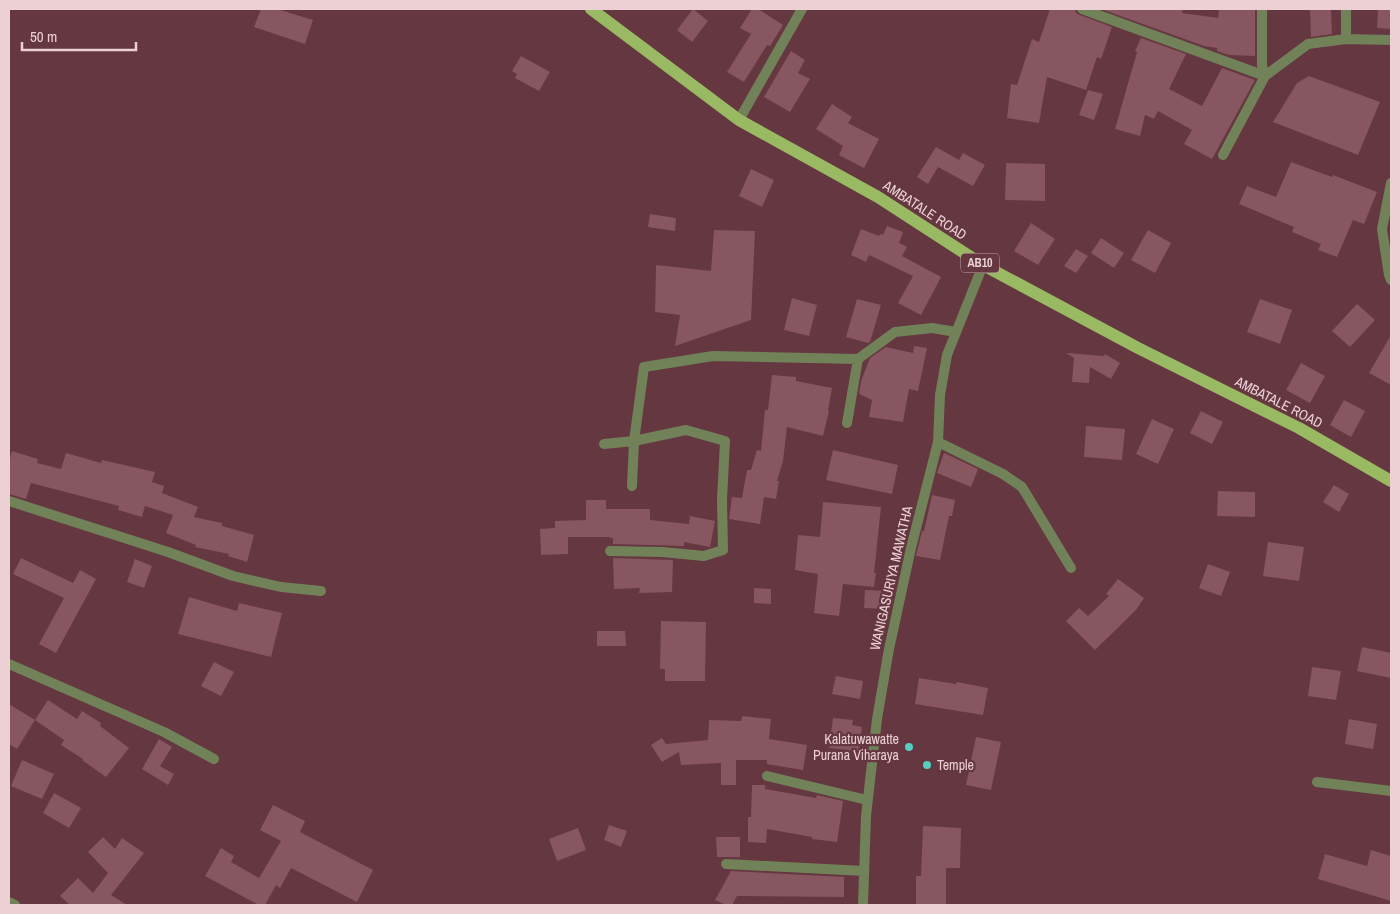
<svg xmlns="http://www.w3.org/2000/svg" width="1400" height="914" viewBox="0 0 1400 914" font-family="'Archivo Narrow',sans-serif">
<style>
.building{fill:#875660}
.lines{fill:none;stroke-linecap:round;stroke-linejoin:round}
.street{stroke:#718158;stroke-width:10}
.primary{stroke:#99ba63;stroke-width:12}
.poi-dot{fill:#57cec2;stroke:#643741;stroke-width:2}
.labels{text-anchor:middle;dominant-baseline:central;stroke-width:4.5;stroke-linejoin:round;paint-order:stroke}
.shield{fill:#643741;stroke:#c3a2a8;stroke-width:1}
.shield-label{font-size:12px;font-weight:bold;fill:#ecd0d4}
.street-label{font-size:14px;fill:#ecd0d4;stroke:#643741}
.poi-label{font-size:14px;fill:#ecd0d4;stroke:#643741;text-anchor:end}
</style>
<rect width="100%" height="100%" fill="#643741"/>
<path class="building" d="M261,9H277L313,20L305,44L254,27Z
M693,9L708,21L692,42L677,30Z
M752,9H758L783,25L770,46L767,45L744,82L727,72L751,34L740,28Z
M1050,9H1075L1076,13L1080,15L1112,27L1101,59L1097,57L1086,90L1047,77L1039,123L1007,118L1011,84L1017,85L1032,39L1039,42Z
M1101,9H1183L1182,13L1218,18L1219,9H1255V56L1229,55L1217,51V48L1204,46Z
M1310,9H1331L1332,34L1311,37Z
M1378,9H1391V29L1377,28Z
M1141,38L1186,54L1169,89L1202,106L1222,68L1255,80L1212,159L1184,144L1192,130L1158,111L1154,119L1145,115L1140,136L1115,129L1137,52L1135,51Z
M791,51L805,60L798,73L810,79L790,112L764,97Z
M521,56L550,72L539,91L515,78L517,74L512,71Z
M1309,76L1380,102L1358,155L1273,122L1297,83Z
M1088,90L1103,94L1094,120L1079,115Z
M832,104L852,117L848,123L879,139L864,168L839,155L843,146L816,129Z
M936,147L959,160L963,153L985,165L973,186L938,167L928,184L917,177Z
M1291,162L1332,177L1333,175L1377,192L1364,224L1353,220L1337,257L1318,250L1321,244L1292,232L1294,227L1239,204L1247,186L1276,197Z
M1006,163L1045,164V201L1005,200Z
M751,169L774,180L762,207L739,196Z
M650,214L676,218L675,231L648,227Z
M1031,223L1055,239L1038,265L1014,251Z
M887,226L903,232L899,243L907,247L902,256L941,277L921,315L898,303L913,276L869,255L866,262L851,255L861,229L879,236L880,234L883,235Z
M714,230L755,231L751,320L675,346L680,315L655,312L656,265L711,271Z
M1148,230L1171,243L1155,273L1131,260Z
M1101,238L1124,253L1114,268L1091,253Z
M1076,249L1088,256L1076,273L1064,266Z
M792,298L817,305L809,336L784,330Z
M857,299L881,305L870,342L868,343L846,337Z
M1260,299L1292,310L1280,344L1247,332Z
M1357,304L1375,320L1350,347L1332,331Z
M1391,335V385L1369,373Z
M914,346L927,348L918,391L909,389L903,422L869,417L872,400L859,394L861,381L870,358L886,347L913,353Z
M1066,353L1104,356L1105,354L1120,363L1111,379L1090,367L1089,383L1072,382L1074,358Z
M1301,363L1325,376L1310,403L1286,390Z
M772,375L796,377V381L832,388L828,410L829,411L823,436L787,427L783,461L777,481H779L776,499L764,497L760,524L729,519L732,497L742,498L747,470H751L757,450L761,451L765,410H768Z
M1344,400L1365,411L1351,437L1330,425Z
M1201,411L1223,422L1212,444L1190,433Z
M1152,419L1174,429L1158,464L1136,454Z
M1086,426L1125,429L1122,460L1084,457Z
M833,450L898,465L892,494L826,480Z
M12,451L38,459L37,463L61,469L66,453L101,463L102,460L155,472L152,482L164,486L162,493L198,507L194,517L222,523V526L254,535L247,562L228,556L229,554L195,547L196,545L166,533L173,515L145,506L142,517L118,510L119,506L31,483L26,499L9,494V462Z
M944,453L978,469L971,487L937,473Z
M1334,485L1349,494L1339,512L1323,502Z
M1218,491L1255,492V517L1217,516Z
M932,495L955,500L952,516H949L940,560L916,556L922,531H924Z
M586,500H606V509H650V520L689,524L690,516L715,521L710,547L684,542V546L613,544V538H610V537H568V554L541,555L540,529L555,528V521L586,520Z
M823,502L881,507L874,573H876L874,587L843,584L839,616L814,613L818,574L795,570L798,535L820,537Z
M1268,542L1304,547L1299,581L1263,576Z
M21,558L73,583L80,570L96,579L56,653L39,644L64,598L13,574Z
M613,558L673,560L672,592L639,593L640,588L614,589Z
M135,559L152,566L144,588L127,582Z
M1208,564L1230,572L1221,596L1199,588Z
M1118,579L1144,598L1136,610L1095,650L1066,621L1079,608L1088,616L1109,596L1106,594Z
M754,588L771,589V604L754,603Z
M865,590L888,591L887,609L864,608Z
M189,597L237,611L239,603L282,613L271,657L178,634Z
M661,621L706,622L705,681H665V669H660Z
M597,631H625L626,646H597Z
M1362,647L1391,653V678L1357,671Z
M214,662L234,672L221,696L201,686Z
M1312,667L1341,671L1336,700L1308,696Z
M836,676L863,681L860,699L832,694Z
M919,678L956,684L957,682L988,688L983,715L915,704Z
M48,700L77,719L82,711L101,723L100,726L129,748L106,777L82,760L83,759L61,745L64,740L35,720Z
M9,704L35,720L17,749L9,744Z
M742,716L771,719L769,739L807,745L803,770L767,764V760H736V785H721V763L681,765L679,752L662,762L651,745L662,738L666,744L708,740L709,720L741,721Z
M833,718L853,720L852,725L862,727L859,751L829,748Z
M1349,719L1377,724L1373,749L1345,744Z
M976,737L1001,742L991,790L966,785Z
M159,739L172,747L160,766L174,774L168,785L142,769Z
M22,760L54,774L42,799L11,786Z
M752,785H765V789L816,798L817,795L843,801L837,842L812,839V837L767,829L766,843L748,842V817H751Z
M54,793L81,808L69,828L43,813Z
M273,805L305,821L300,832L373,870L357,902L291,868L280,888L276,885L265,905H259L205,876L221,848L234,856L231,862L259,878L281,841L260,830Z
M609,825L627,831L621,847L604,840Z
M923,826L961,828L960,868H946V905H916V876H921Z
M578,828L586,850L557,861L549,839Z
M103,837L115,849L122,838L144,853L111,895L127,905H70L60,896L78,878L93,893L108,873L88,852Z
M716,837H740V857H717Z
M1371,850L1391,856V901L1318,879L1325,854L1367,866Z
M731,871L844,877V897L737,896L732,905H726L715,900Z"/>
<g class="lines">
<path class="street" d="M1082,9L1265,76
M1262,9V66L1265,76
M1346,39V9
M739,120L802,9
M1223,155L1265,76L1308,44L1346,39L1391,40
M1391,183L1382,229L1389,275L1391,280
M847,423L858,359L895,332L932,328L956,332
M938,442L1003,474L1022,487L1071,568
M604,444L634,441L686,430L725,441L722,500L723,550L704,556L662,552L610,551
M632,486L634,441L644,367L713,356L858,359
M9,501L168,552L233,576L281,587L321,591
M9,664L164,732L214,759
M767,776L867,800
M1317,782L1391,791
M726,864L864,871
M9,902L15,905
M863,905L866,816L877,719L889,649L911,548L938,442L940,395L947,355L983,265"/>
<path class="primary" d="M591,9L739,120L878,197L983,265L1138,348L1299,428L1391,481"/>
</g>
<g class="poi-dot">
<circle cx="909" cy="747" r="5"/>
<circle cx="927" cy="765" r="5"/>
</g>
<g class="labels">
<rect class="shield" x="961" y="253.5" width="38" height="19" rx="4"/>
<g class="shield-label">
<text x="980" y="263">AB10</text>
</g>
<g class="street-label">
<text transform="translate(925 210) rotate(33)">AMBATALE ROAD</text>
<text transform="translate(1279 402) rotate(27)">AMBATALE ROAD</text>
<text transform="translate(891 578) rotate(-77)">WANIGASURIYA MAWATHA</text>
</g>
<g class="poi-label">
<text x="899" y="739">Kalatuwawatte<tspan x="899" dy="16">Purana Viharaya</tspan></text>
<text x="937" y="765" text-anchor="start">Temple</text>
</g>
</g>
<rect width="1400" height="914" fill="none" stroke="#ecd0d4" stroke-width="20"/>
<path d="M22 42v8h114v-8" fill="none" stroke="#ecd0d4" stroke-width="2.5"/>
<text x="30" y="42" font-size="15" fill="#ecd0d4" stroke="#643741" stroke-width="4" paint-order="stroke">50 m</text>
</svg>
